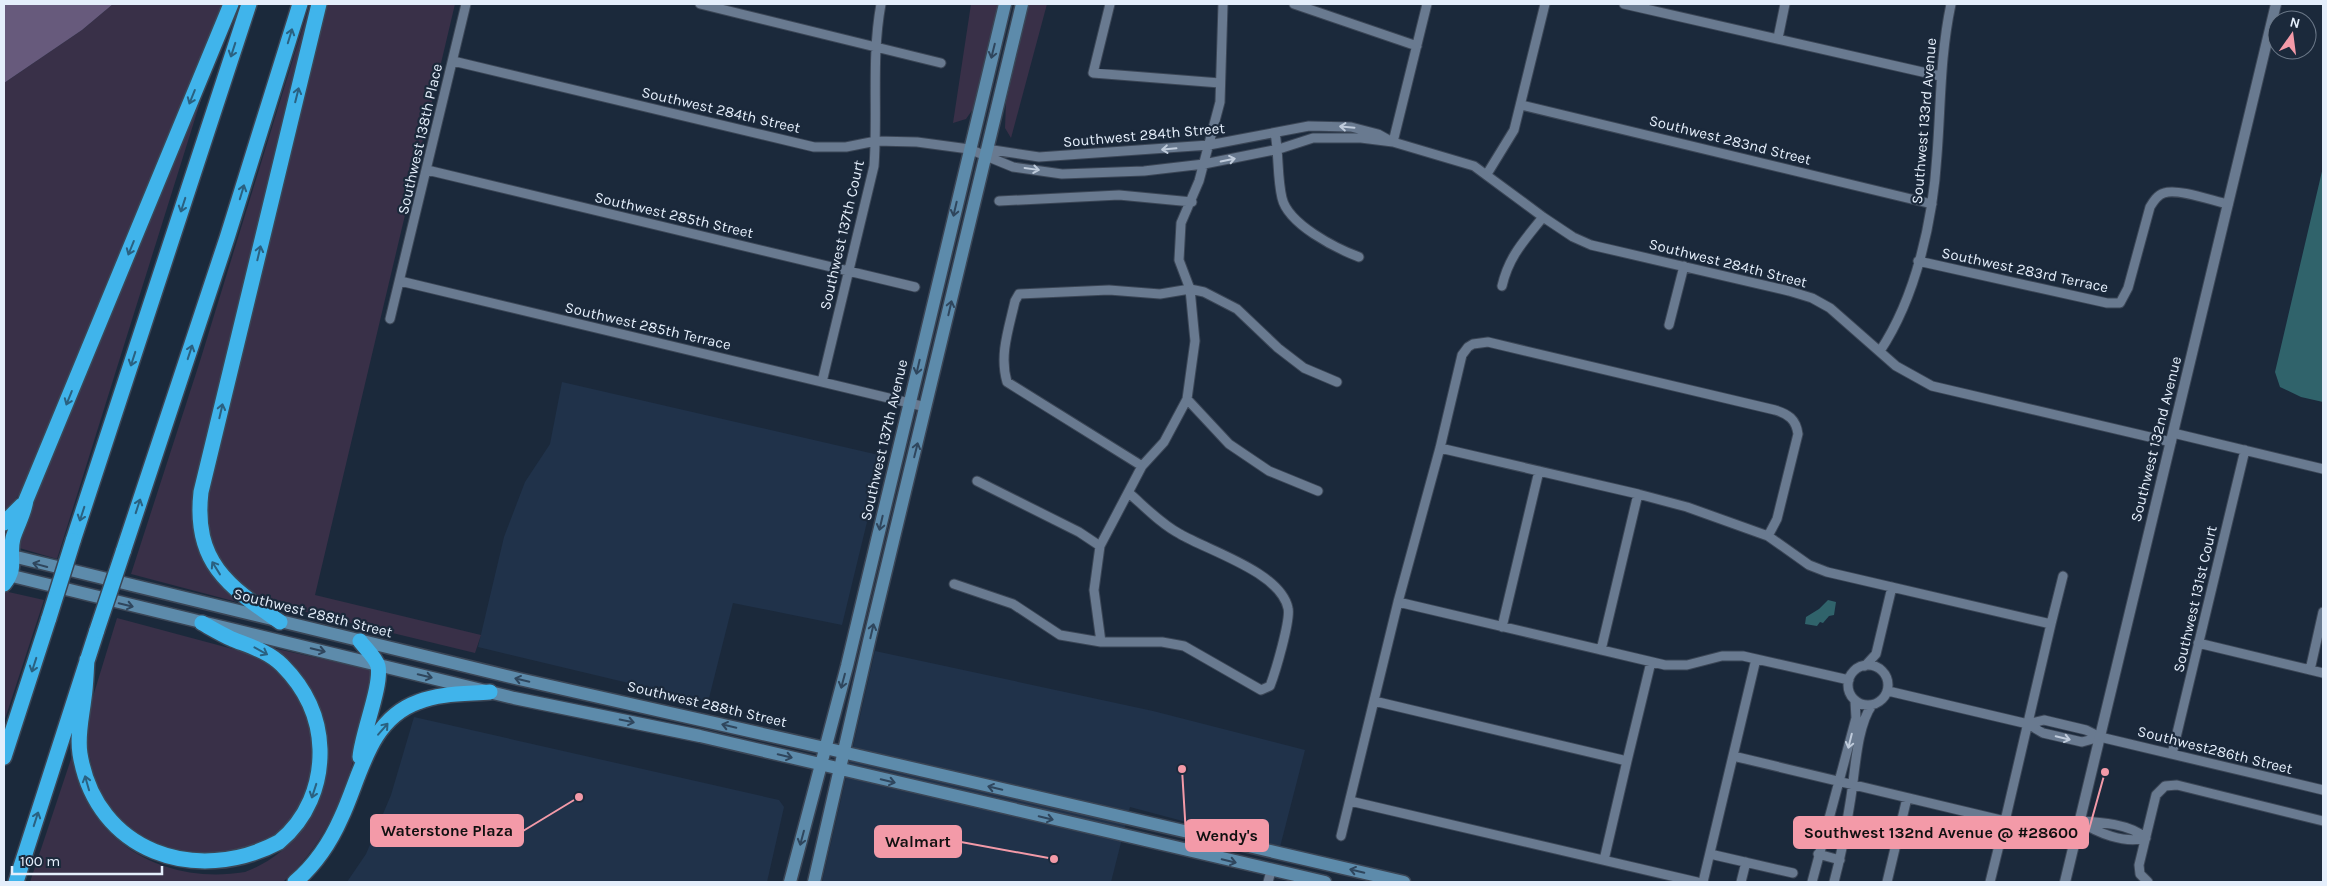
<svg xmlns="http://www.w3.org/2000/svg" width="2327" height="886" viewBox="0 0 2327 886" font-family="Karla,sans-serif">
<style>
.built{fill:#20324a}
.green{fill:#393048}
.forest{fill:#675a7c}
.water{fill:#30636b}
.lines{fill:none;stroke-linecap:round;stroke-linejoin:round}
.minor-casing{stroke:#3b4656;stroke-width:11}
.tertiary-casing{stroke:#3b4656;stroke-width:12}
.secondary-casing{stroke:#3b4656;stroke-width:15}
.motorway-casing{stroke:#3b4656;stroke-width:18}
.minor{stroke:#697a90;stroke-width:9}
.tertiary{stroke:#697a90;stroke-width:10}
.secondary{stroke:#5d8bab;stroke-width:12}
.motorway{stroke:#40b4eb;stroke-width:15}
.motorway-bridge-casing{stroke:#3b4656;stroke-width:18;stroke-linecap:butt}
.motorway-bridge{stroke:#40b4eb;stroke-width:15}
.oneway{stroke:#2a6181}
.oneway2{stroke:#2f465d}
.oneway3{stroke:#bfcbdb}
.labels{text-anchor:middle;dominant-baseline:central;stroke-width:4.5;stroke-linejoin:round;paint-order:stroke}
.street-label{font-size:15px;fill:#e4eefb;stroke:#1b293b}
.leader{fill:none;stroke:#f39aa8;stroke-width:2}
.callout-dot{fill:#f39aa8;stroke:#1b293b;stroke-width:2}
.callout{fill:#f39aa8;stroke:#f39aa8;stroke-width:2}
.callout-label{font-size:16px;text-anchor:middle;font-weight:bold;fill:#111}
</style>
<rect width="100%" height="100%" fill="#1b293b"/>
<path class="built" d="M562,382L883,456L842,625L733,603L708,702L478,647L504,537L525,482L550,444Z
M875,651L1153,711L1305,750L1280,847L1130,807L1111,882H822Z
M414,717L779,800L784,807L767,882H347L366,854L391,795Z"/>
<path class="green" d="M113,4H224L134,224L23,488L4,517V83L82,30Z
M310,4H315L194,493L228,591L237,602L131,574L200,361Z
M325,4H455L315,595L481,635L475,653L273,604L258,597L230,577L209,544L205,501Z
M971,4H998L973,109L966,119L953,123Z
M1029,4H1047L1011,138L1005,128L1006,102Z
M209,74L57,559L16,547L15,541Z
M4,591L44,600L4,722Z
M117,618L263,657L294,686L314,733L311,782L295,817L264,847L188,862L123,829L95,782L87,744L91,703Z
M268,647L372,670L373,674C356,752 346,825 283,882H30L72,756C84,838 160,886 245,872C266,864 289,849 301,829C305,823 306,814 308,807C313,785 319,763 325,741Z"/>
<path class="forest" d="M4,4H113L82,30L4,83Z"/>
<path class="water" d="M2323,167V402L2301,397L2280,387L2275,372Z
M1828,600L1836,602L1834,615L1829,616L1823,623L1820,622L1817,626L1805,624L1806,617L1819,609Z"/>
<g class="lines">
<g class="minor-casing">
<path id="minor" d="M700,4L941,63
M1110,4L1093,73L1220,83
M1294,4L1417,46
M1624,4L1940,76
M1778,38L1785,4
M453,61L814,147H846L876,141L917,142L969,149L1013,167L1062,174L1144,171L1204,164L1279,149L1313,138H1361L1393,142L1474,166L1543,217L1573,237L1591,245L1789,291L1812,298L1830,308L1896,366L1932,386L2171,442
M1521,105L1932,204
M1275,133C1279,154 1277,177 1282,198C1288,224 1335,248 1359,257
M1393,142L1427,4
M985,154L993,150L1039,157L1209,145L1309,126L1351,127L1378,134L1387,139
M427,170L915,287
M1487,174L1514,130L1545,4
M999,201L1119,195L1192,202
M1918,261L2107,303H2120L2128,288L2150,207C2153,202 2157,195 2164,193C2178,188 2213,201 2228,204
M400,281L926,407
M1502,286C1509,256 1524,241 1543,217
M390,319L466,4
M1669,325L1684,266
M1880,351C1916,297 1933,220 1937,155C1941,103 1940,56 1951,4
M822,382L874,166C878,112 871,58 881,4
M1187,399L1229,444L1269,471L1318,491
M2173,433L2323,469
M1440,448L1638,494L1687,507L1768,536L1809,565L1827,572L2051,624L2063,576
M1142,466L1007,382C999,355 1009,328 1015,301L1019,294L1109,290L1160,294L1190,289L1204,292L1237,309L1278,348L1304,368L1337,382
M977,481L1079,532L1100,546
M954,584L1013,604L1060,635L1101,642H1162L1184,646L1261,690L1270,686C1275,673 1291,620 1288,608C1280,572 1209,551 1180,534C1161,524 1145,507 1129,493
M1398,602L1665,665H1687L1722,656H1743L1849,680
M1502,627L1539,471
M1101,642L1094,590L1100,546L1142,466L1164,442L1187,399L1195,341L1190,289L1179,260L1181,223L1199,181L1220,102L1223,4
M2198,643L2323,673
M1601,650L1638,494
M1848 685a20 20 0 1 1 40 0a20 20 0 1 1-40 0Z
M1865,666L1876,654L1892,587
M2310,670L2323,612
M1888,691L2028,724L2043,733L2082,742L2100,737
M1374,701L1627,761L1604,860
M2028,724L2044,720L2086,730L2100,737L2323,790
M2172,754L2245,450
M1733,756L2005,821L1990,882
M1627,761L1651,662
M1350,801L1697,882
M2005,821L2051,624
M2079,821C2101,822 2130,824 2146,838C2124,844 2098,833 2079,821Z
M1341,836L1398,602L1440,448L1462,355L1468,347L1473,344L1488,342L1775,410C1788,414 1796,419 1798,434L1777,519L1768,536
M1710,854L1793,873
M1818,854L1840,860
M1268,882L1271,871
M1703,882L1756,659
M1741,882L1746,862
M1812,882L1856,718L1855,701
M1834,882C1841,856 1846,829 1850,803C1855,776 1856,727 1872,705
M1887,882L1907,798
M2148,882L2140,874L2139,865L2156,795L2165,786L2177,785L2323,821"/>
</g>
<g class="tertiary-casing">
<path id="tertiary" d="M2065,882L2276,4"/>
</g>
<g class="secondary-casing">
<path id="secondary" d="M4,554L519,679L825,748L1404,882
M4,574L514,698L700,736L1325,882
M790,882L847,666L1005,4
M814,882L870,637L1022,4"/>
</g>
<g class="motorway-casing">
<path id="motorway" d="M4,523L22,505
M73,541L249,4
M123,552L227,238L300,4
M4,584C18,566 8,557 13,538C17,525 24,514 26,500L231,4
M280,622C228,586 193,562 201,492L319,4
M360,641C365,648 376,658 378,666C382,686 362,733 360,757
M87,660C86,673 86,685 84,698C82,716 77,735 80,754C96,852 196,886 279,842C307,819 321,785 320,749C319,716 305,688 282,665C268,651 249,646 232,639C221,634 211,628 202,623
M4,757L49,618
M16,882L97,630
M295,882C316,864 330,843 341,818C361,776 368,720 418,702C440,693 466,694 490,692"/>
</g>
<use href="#minor" class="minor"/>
<use href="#tertiary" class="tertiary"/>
<use href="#secondary" class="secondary"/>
<use href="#motorway" class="motorway"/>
<g class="motorway-bridge-casing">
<path id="motorway-bridge" d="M49,618L73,541
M97,630L123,552"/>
</g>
<use href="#motorway-bridge" class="motorway-bridge"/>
</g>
<defs><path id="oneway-shaft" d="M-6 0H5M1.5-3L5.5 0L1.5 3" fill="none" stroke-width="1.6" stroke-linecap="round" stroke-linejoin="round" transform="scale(1.25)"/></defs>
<g class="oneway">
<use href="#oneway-shaft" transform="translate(290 36) rotate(-73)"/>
<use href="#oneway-shaft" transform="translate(233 50) rotate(108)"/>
<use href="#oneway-shaft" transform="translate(297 95) rotate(-76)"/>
<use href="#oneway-shaft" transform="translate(192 97) rotate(112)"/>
<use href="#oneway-shaft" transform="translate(242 192) rotate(-73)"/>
<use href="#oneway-shaft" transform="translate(183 205) rotate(108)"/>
<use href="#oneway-shaft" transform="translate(131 248) rotate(112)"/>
<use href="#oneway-shaft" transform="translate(259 253) rotate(-77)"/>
<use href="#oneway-shaft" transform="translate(190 352) rotate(-72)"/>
<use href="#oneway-shaft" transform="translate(133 359) rotate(108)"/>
<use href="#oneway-shaft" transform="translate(69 398) rotate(112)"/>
<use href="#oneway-shaft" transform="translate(221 411) rotate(-77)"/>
<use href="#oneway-shaft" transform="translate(138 506) rotate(-72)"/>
<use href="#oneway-shaft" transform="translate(82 514) rotate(108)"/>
<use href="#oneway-shaft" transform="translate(216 568) rotate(-122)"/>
<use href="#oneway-shaft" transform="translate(261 651) rotate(29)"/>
<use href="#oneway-shaft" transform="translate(34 665) rotate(108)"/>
<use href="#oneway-shaft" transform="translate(383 729) rotate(-49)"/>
<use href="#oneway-shaft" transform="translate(87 783) rotate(-106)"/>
<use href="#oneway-shaft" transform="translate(314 791) rotate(108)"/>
<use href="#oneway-shaft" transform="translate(36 819) rotate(-72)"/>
</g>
<g class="oneway2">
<use href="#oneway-shaft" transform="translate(993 51) rotate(104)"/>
<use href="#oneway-shaft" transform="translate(955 209) rotate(103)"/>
<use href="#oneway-shaft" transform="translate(950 308) rotate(-77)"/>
<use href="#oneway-shaft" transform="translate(918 367) rotate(103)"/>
<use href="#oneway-shaft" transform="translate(916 450) rotate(-76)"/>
<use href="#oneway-shaft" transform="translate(881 523) rotate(103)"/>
<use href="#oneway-shaft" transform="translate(40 565) rotate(-165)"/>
<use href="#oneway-shaft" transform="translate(126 605) rotate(13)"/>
<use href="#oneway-shaft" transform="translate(872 631) rotate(-77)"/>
<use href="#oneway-shaft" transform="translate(318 650) rotate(13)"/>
<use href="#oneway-shaft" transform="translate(425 676) rotate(14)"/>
<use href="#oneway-shaft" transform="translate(522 680) rotate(-167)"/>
<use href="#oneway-shaft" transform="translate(843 681) rotate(105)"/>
<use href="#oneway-shaft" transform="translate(627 721) rotate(12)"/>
<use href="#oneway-shaft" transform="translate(729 726) rotate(-167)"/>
<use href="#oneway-shaft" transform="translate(785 756) rotate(13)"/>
<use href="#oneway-shaft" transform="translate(888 781) rotate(13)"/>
<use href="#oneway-shaft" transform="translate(995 788) rotate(-167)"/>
<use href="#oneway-shaft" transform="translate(1046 818) rotate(13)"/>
<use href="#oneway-shaft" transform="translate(802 838) rotate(105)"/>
<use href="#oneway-shaft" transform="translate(1229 861) rotate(13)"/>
<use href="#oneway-shaft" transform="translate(1357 871) rotate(-167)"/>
</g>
<g class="oneway3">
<use href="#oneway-shaft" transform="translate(1347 127) rotate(-175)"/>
<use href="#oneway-shaft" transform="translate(1169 149) rotate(175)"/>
<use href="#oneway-shaft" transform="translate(1228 160) rotate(-12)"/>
<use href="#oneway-shaft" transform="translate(1032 169) rotate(8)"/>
<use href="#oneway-shaft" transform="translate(2063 738) rotate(13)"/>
<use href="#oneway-shaft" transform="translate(1850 741) rotate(104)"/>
</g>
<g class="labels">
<g class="street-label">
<text transform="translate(721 110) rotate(13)">Southwest 284th Street</text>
<text transform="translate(1924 121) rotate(-85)">Southwest 133rd Avenue</text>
<text transform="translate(1144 135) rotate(-5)">Southwest 284th Street</text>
<text transform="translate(420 139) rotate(-77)">Southwest 138th Place</text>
<text transform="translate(1730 140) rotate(14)">Southwest 283nd Street</text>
<text transform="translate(674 215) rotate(13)">Southwest 285th Street</text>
<text transform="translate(842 235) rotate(-77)">Southwest 137th Court</text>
<text transform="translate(1728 263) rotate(14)">Southwest 284th Street</text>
<text transform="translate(2025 270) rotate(12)">Southwest 283rd Terrace</text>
<text transform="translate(648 326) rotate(13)">Southwest 285th Terrace</text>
<text transform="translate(2156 439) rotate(-76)">Southwest 132nd Avenue</text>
<text transform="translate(884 440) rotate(-77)">Southwest 137th Avenue</text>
<text transform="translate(2195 599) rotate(-77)">Southwest 131st Court</text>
<text transform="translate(313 613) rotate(14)">Southwest 288th Street</text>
<text transform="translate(707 704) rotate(13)">Southwest 288th Street</text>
<text transform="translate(2215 750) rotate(14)">Southwest286th Street</text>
</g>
</g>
<path class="leader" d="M579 797L523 831M2105 772L2088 833M1182 769L1186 835M1054 859L961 842"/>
<g class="callout-dot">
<circle cx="579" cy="797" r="5"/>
<circle cx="2105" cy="772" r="5"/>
<circle cx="1182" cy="769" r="5"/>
<circle cx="1054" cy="859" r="5"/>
</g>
<g class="callout">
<rect x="371" y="815" width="152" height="31" rx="5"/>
<rect x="1794" y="817" width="294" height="31" rx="5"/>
<rect x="1186" y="820" width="82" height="31" rx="5"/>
<rect x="875" y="826" width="86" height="31" rx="5"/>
</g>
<g class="callout-label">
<text x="447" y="836">Waterstone Plaza</text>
<text x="1941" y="838">Southwest 132nd Avenue @ #28600</text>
<text x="1227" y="841">Wendy's</text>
<text x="918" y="847">Walmart</text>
</g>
<rect width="2327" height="886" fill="none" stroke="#e4eefb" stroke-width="10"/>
<g transform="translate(2292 35) rotate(14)"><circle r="24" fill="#1b293b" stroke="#6b7888"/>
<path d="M0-4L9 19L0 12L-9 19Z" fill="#f39aa8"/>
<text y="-8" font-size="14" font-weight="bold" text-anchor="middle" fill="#e4eefb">N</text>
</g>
<path d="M12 866v8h150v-8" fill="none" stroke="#e4eefb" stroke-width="2.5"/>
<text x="20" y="866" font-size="15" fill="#e4eefb" stroke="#1b293b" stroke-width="4" paint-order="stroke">100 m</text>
</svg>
